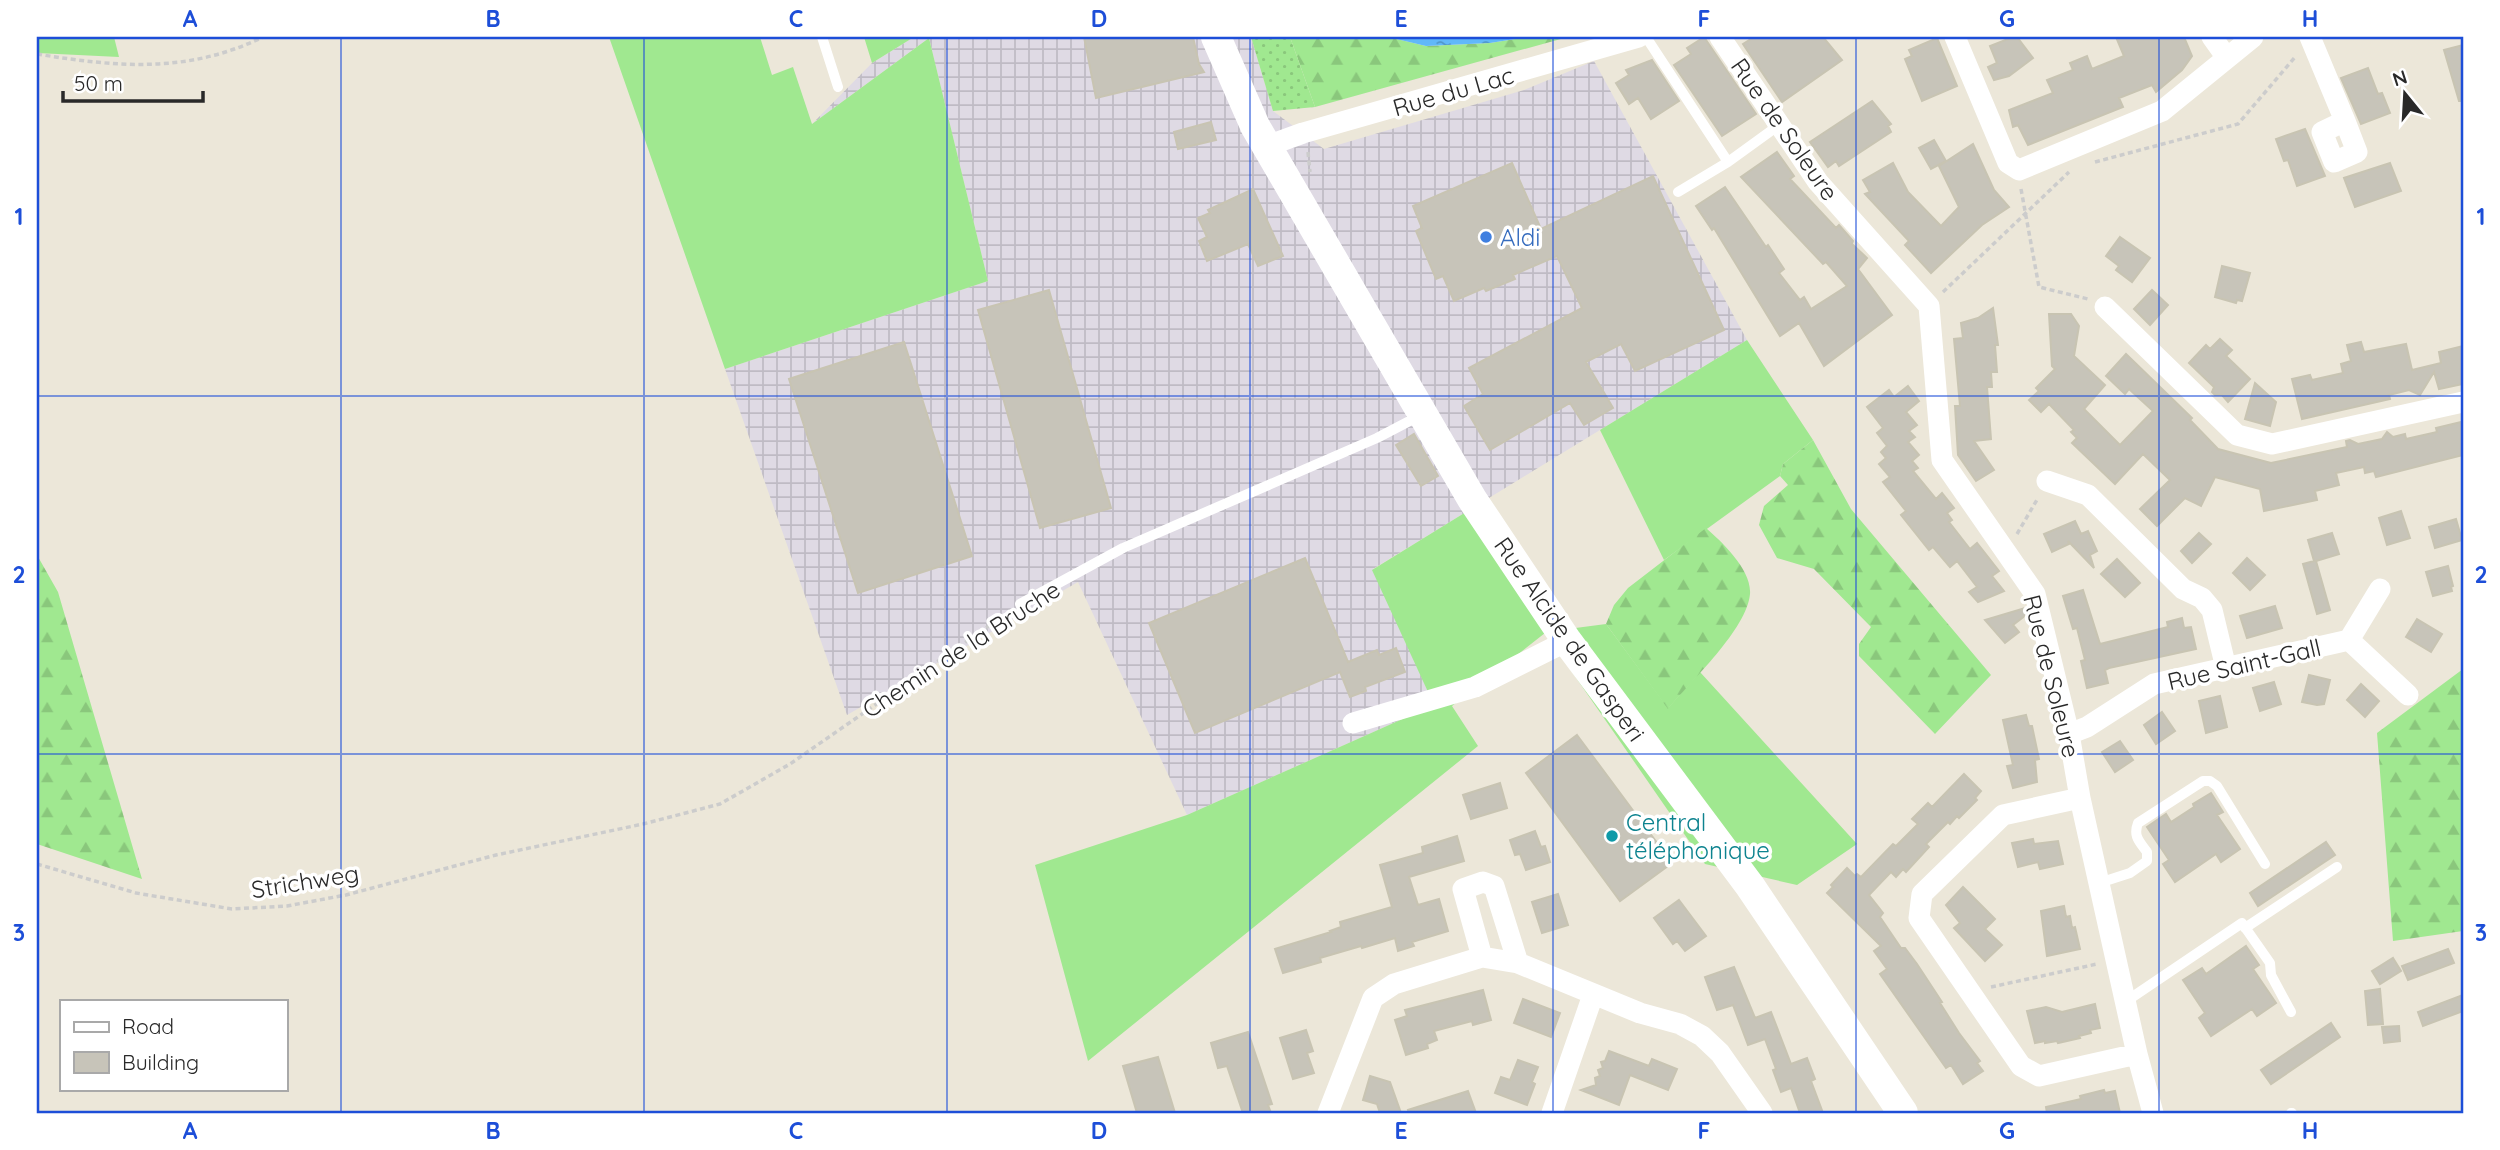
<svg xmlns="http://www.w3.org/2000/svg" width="2500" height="1150" viewBox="0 0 2500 1150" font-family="Quicksand,sans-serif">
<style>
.industrial{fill:url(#industrial-grid)}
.grass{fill:#a0e890}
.forest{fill:url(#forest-firs)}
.garden{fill:url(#garden-dots)}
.water{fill:url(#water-ripples)}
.building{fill:#c7c4b9;stroke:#c8c4b2;stroke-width:2}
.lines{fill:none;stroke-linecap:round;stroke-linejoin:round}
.path{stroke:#ccc;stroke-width:3.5;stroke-dasharray:5 3.5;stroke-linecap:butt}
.lane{stroke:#fff;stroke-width:10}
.street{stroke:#fff;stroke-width:21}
.secondary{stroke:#fff;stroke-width:30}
.grid{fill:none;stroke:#1d4ed8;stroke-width:2;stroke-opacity:0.55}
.shop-dot{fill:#3f7fe0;stroke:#fff;stroke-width:2.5}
.culture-dot{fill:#0f9aa8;stroke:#fff;stroke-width:2.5}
.labels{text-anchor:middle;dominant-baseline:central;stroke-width:7;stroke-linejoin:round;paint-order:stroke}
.street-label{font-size:24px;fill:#292929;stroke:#fff}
.shop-label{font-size:24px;fill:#366cbe;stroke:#fff;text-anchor:start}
.culture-label{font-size:24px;fill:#0d838f;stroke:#fff;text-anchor:start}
.neatline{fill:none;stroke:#1d4ed8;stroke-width:2.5}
.grid-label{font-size:23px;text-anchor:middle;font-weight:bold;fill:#1d4ed8}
</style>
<defs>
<pattern id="industrial-grid" width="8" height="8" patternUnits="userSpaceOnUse" patternTransform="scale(1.75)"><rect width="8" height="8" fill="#dfdae4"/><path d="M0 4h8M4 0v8" fill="none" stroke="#bfbbc4"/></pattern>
<pattern id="forest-firs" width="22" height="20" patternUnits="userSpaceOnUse" patternTransform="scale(1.75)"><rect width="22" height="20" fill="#a0e890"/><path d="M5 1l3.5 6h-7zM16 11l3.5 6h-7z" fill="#8ac77c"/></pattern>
<pattern id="garden-dots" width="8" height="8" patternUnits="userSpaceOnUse" patternTransform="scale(1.75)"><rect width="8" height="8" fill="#a0e890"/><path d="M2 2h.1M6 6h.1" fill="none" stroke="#8ac77c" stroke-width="1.8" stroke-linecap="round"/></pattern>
<pattern id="water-ripples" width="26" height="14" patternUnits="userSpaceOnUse" patternTransform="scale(1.75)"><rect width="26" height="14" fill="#61b8f9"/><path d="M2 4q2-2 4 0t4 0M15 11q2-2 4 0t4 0" fill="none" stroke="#5096ca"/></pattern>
</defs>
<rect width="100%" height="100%" fill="#ece7d9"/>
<path class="industrial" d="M914,37H1251L1273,111L1324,149L1524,90L1594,61L1747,340L1373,569L1434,705L1187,815L1078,582L847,715L725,369L988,281L929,38L812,124L872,63Z"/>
<path class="grass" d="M37,37H114L119,57L37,53Z
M609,37H760L772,75L793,67L812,124L929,38L988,281L725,369Z
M864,37H914L872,63Z
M1747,340L1813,440L1783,464L1780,476L1664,560L1600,430Z
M1466,512L1545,632L1606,624L1668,708L1700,672L1857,844L1797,885L1705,864L1545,633L1452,706L1478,746L1088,1061L1035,865L1187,815L1434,705L1372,570Z"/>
<path class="forest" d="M1290,37H1388L1426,46L1490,43L1527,37H1568L1315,107Z
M1813,440L1851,509L1991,675L1935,734L1859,656V644L1871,627L1814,569L1777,558L1759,525L1764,506L1788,485L1780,476L1783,464Z
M1706,528C1722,542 1752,570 1750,594C1747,629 1691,681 1668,709L1606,624L1614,605L1628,588Z
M37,555L58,592L142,879L37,844Z
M2463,669V931L2393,941L2377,733Z"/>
<path class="garden" d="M1251,37H1290L1315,107L1273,111Z"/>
<path class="water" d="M1388,37H1527L1490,43L1426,46Z"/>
<path class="building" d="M1084,37H1193L1199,64L1204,72L1096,98Z
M1704,37L1756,114L1722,136L1674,65L1691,54L1687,48Z
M1754,37H1823L1842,60L1782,102L1743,44Z
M2013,37H2017L2033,58L2009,76L1994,80L1988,67L1997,63L1990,46Z
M2116,37H2184L2192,56L2182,70L2156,92L2152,85L2119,98L2123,107L2028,145L2018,125L2013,127L2009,110L2053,93L2047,80L2073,70L2070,63L2087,56L2092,69L2124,56Z
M1937,38L1957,86L1922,101L1905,59L1912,56L1909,50Z
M2463,45V101H2459L2444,50Z
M1652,60L1679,101L1651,119L1638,98L1629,104L1616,83L1629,75L1626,70Z
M2368,68L2378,94L2382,93L2390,113L2361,124L2341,78Z
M1872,101L1891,124L1888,126L1891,132L1839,166L1836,161L1828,167L1810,142Z
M1211,122L1216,140L1178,149L1174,132Z
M2305,129L2325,176L2297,186L2288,160L2284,161L2276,139Z
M1934,140L1946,161L1931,169L1919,148Z
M1973,144L1994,190L2009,207L1982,225L1931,273L1905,245L1909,241L1865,194L1870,192L1863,180L1893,163L1908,192L1941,226L1959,207L1939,166Z
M1777,152L1794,176L1790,179L1836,228L1839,225L1853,241L1852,244L1867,258L1858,269L1892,315L1824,366L1799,323L1780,336L1714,228L1712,230L1696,206L1725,187L1766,247L1768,245L1784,269L1779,273L1800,300L1804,297L1811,309L1847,286L1826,262L1823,264L1741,177Z
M1512,163L1541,229L1653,176L1724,330L1635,371L1621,344L1586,362L1613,408L1584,425L1570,403L1490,450L1464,406L1483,394L1469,368L1582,308L1557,256L1513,275L1515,279L1486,291L1484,288L1454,301L1443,276L1436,279L1416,231L1422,228L1413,206Z
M2390,163L2401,191L2355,207L2344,178Z
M1253,189L1283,256L1258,266L1248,244L1207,261L1199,241L1207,237L1198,218L1210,213L1208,210Z
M2120,237L2150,258L2132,282L2116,270L2119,266L2106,256Z
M2222,266L2250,273L2242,301L2237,300L2236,303L2215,297Z
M1049,290L1111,508L1040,528L978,310Z
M2152,290L2168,305L2150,325L2134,309Z
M1993,308L1998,345H1995L1997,372H1991L1992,387H1987L1991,439L1974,441L1994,470L1976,481L1958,455L1955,406H1960L1954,339L1963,338L1961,323L1978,318Z
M2049,314H2071L2079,326L2074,356L2105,385L2084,409L2120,445L2153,411L2129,389L2125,394L2106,376L2126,354L2192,418L2190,420L2218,449L2271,463L2347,447L2346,441L2350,440L2358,444L2382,439L2387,432L2393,437L2405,434L2406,439L2437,432L2436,428L2461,422L2463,455L2376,477L2374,471L2365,473L2364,467L2336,473L2339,485L2315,491L2317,500L2264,511L2260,489L2215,477L2201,506L2185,498L2157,526L2140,509L2170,480L2143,454L2115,484L2072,443L2077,438L2071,432L2074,430L2049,404L2041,412L2029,400L2039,391L2036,388L2055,369L2052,366Z
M2220,339L2232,350L2226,356L2250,379L2228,402L2222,395H2215L2212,392L2214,387L2189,363L2206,345L2210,349Z
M904,342L972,556L858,593L789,379Z
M2361,342L2364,352L2406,344L2412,370L2441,363L2439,352L2463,346V384L2439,389L2434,372L2420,395L2409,390L2389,395L2390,399L2302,419L2292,379L2310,375L2312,380L2343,373L2341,364L2351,361L2347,345Z
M2255,383L2276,402L2270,426L2245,419Z
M1908,386L1919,401L1906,412L1917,425L1909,431L1915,437L1908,442L1919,455L1912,461L1918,468L1913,471L1936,499L1942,493L1954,508L1947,513L1952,520L1949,522L1970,549L1977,543L1999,571L1992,576L2004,591L1978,602L1969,592L1977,587L1957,561L1950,567L1933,547L1929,550L1901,515L1906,511L1883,482L1890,477L1879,464L1886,458L1881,452L1887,446L1877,433L1883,428L1867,407L1889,390L1894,397Z
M1414,434L1438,476L1421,486L1396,445Z
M2401,511L2410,538L2387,545L2379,518Z
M2456,519L2462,540L2435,548L2429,527Z
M2075,521L2081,534L2088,531L2097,551L2090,555L2094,568L2068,541L2069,544L2052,552L2044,534Z
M2199,533L2211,544L2192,563L2181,551Z
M2332,533L2339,554L2316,561L2330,610L2317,614L2303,564L2314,561L2308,540Z
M1305,558L1348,662L1377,650L1379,655L1396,648L1405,672L1365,687L1366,691L1350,697L1340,672L1195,733L1149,623Z
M2247,558L2265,575L2250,590L2233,573Z
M2117,559L2140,583L2125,597L2101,574Z
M2448,566L2453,586L2451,587L2452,591L2433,596L2426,572Z
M2083,590L2100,644L2168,627L2167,622L2182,618L2184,628L2191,627L2196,649L2109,668L2105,670L2108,683L2087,688L2081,661L2085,660L2077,628L2073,629L2063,596Z
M2275,606L2282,628L2247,638L2240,616Z
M2025,608L2026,615L2013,625L2019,632L2005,643L1985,620Z
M2417,619L2442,634L2431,652L2406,637Z
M2309,675L2330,680L2324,704L2317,705L2302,702Z
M2274,682L2281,704L2260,711L2253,688Z
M2361,684L2379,701L2365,717L2347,700Z
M2220,696L2227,727L2206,733L2199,701Z
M2162,712L2175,731L2156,744L2144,725Z
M2026,715L2029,726H2032L2039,759L2035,760L2037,782L2013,788L2007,766L2013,765L2003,720Z
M1577,735L1672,863L1620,901L1526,773Z
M2120,741L2133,760L2115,772L2102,752Z
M1964,774L1981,791L1975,798L1977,800L1959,818L1957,816L1950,824L1948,822L1926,844L1929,847L1906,872L1903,869L1896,877L1891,872L1869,895L1883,913L1880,917L1901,948H1905L1917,964L1942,1002L1940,1003L1959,1033L1980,1061L1977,1063L1983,1071L1963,1084L1951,1065L1946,1068L1880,974L1887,969L1874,951L1881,946L1827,893L1833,887L1831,885L1847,868L1855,876L1857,874L1861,877L1893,844L1896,846L1918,824L1912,819L1928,803L1932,807Z
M1500,783L1507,808L1471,819L1463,795Z
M2211,793L2223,812L2217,815L2240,849L2221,862L2216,854L2175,882L2163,864L2169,860L2147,827L2166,814L2171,822L2194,807L2193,804Z
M1535,831L1541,847L1545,846L1550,862L1526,870L1520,854L1515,855L1510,840Z
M1457,836L1464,861L1409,877L1418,905L1439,899L1448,931L1412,942L1414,946L1398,951L1395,938L1362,948L1361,946L1320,958L1321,962L1283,973L1275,949L1331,932L1330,931L1341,927L1340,922L1392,907L1380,865L1423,853L1422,847Z
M2033,839L2034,844L2058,841L2063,864L2040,869L2038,862L2018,867L2012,843Z
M2326,842L2335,855L2258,906L2250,893Z
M1963,887L1995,919L1985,929L2002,945L1985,961L1954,928L1960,923L1946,905Z
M1558,894L1568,925L1542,933L1532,902Z
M1679,900L1706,936L1685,951L1677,941L1673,944L1654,918Z
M2064,906L2066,917L2070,916L2072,928L2075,927L2080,949L2047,956L2041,911Z
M2246,946L2259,965L2253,969L2276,1003L2257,1016L2252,1009L2211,1036L2199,1018L2205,1013L2183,980L2202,968L2206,974Z
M2448,949L2454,963L2408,980L2402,966Z
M2393,958L2401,971L2380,984L2372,971Z
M1734,967L1755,1018L1771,1012L1791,1064L1807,1058L1815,1079L1811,1081L1823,1113H1800L1791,1088L1781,1092L1773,1070L1776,1069L1765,1039L1748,1045L1733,1005L1717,1010L1705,977Z
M2380,989L2383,1024L2368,1025L2365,991Z
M1483,990L1491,1020L1473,1025L1472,1021L1434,1031L1437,1040L1427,1044L1428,1048L1406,1055L1395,1020L1407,1016L1405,1010Z
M2463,995V1011L2423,1026L2418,1012Z
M1523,999L1560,1013L1551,1037L1514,1023Z
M2095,1004L2100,1028L2090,1030L2091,1033L2079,1036L2080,1038L2058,1043L2057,1041L2045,1043V1041L2035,1043L2027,1011L2046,1007L2062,1012Z
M2331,1023L2340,1037L2271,1084L2261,1070Z
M2399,1026L2400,1041L2384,1043L2382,1027Z
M1306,1030L1313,1051L1307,1053L1314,1073L1293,1079L1280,1038Z
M1248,1032L1272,1104L1268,1105L1271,1113H1243L1227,1066L1218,1068L1211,1043Z
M1609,1051L1649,1066L1652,1059L1677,1069L1668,1090L1630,1075L1619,1105L1581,1090L1596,1085L1595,1078L1600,1076L1598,1070L1603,1068L1601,1062L1605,1061Z
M1158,1057L1175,1113H1137L1123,1066Z
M1518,1060L1538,1067L1532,1082L1535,1084L1527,1105L1495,1093L1501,1077L1510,1080Z
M1370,1076L1390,1082L1401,1113H1380L1377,1104L1363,1100Z
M2104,1090L2105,1093L2115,1091L2120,1113H2047L2046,1107L2081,1099L2080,1096Z
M1468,1091L1476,1113H1409L1408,1110Z"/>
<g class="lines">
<path class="path" d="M37,54C117,67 187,74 263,37
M1308,152L1310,172
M2095,162L2238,124L2296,56
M2021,189L2039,287L2088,299
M1943,292L2069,172
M2017,534L2038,498
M37,864L136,893L232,909L287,906L346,895L496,855L643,824L720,804L790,764L1009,612
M1991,987L2097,964"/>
<path class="lane" d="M822,37L838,87
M1646,37L1728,162
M1678,192L1728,162L1779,125
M1020,604L1123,548L1377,438L1421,415
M2099,883L2130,873L2147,861V852C2139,841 2133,836 2138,823L2203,781H2210L2217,786L2265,864
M2245,928L2337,867
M2125,1002L2242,923L2270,963L2271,975L2291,1012
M2291,1113H2292"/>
<path class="street" d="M1720,37L1818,182L1929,306L1942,460L2035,594L2069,734L2080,798L2137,1054L2153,1113
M1955,37L2008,163L2019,170L2162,111L2253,37
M2212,37L2227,58
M2310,37L2345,121L2322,132L2334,162L2357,152L2345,121
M1267,146L1303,133L1639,37
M2105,307L2237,435L2272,444L2463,402
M2047,481L2088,495L2183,589L2202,598L2212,610L2226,668
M2349,640L2408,695
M1353,723L1475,687L1567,641
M2069,734L2087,727L2154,684L2349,640L2380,589
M2080,798L2003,815L1922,894L1919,918L2021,1066L2039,1076L2137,1054
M1482,957L1463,889L1483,882L1494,886L1518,963
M1328,1113L1373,998L1394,984L1482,957L1518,963L1640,1013L1680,1024L1702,1036L1720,1053L1762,1113
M1552,1113L1593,995"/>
<path class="secondary" d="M1216,37L1255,126L1472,499L1567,641L1750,886L1903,1113"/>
</g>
<path class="grid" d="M341,37V1113M644,37V1113M947,37V1113M1250,37V1113M1553,37V1113M1856,37V1113M2159,37V1113M37,396H2463M37,754H2463"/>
<circle class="shop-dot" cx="1486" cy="237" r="7"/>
<circle class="culture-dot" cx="1612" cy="836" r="7"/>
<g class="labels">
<g class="street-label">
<text transform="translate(1453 91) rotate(-16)">Rue du Lac</text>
<text transform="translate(1785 129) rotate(55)">Rue de Soleure</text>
<text transform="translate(1570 639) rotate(55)">Rue Alcide de Gasperi</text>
<text transform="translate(961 649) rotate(-33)">Chemin de la Bruche</text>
<text transform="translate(2244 664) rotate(-13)">Rue Saint-Gall</text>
<text transform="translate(2052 676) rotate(76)">Rue de Soleure</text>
<text transform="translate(305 881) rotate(-9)">Strichweg</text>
</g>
<g class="shop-label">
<text x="1500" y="237">Aldi</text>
</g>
<g class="culture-label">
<text x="1626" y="822">Central<tspan x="1626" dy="28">téléphonique</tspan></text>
</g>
</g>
<rect width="2500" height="1150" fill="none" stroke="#ffffff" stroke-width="77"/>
<rect x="60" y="1000" width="228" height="91" fill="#ffffff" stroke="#a9a9a9" stroke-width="2"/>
<rect x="74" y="1022" width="35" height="10" fill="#ffffff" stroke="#a9a9a9" stroke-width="2"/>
<text x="122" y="1034" font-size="21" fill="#292929">Road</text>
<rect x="74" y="1052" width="35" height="21" fill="#c7c4b9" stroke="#a9a9a9" stroke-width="2"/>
<text x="122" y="1070" font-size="21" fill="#292929">Building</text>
<g transform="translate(2405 94) rotate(342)" stroke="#ffffff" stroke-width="5" paint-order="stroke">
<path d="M0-5L12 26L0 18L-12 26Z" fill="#292929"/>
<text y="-10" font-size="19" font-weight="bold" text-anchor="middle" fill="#292929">N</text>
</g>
<path d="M63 91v10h140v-10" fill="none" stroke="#292929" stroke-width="3.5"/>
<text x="74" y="91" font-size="21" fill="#292929" stroke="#ffffff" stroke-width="5" paint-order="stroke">50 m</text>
<rect x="38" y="38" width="2424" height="1074" class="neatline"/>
<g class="grid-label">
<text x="190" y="27">A</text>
<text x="493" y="27">B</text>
<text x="796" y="27">C</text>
<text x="1099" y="27">D</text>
<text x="1401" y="27">E</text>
<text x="1704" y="27">F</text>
<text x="2007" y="27">G</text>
<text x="2310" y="27">H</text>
<text x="19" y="225">1</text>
<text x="2481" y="225">1</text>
<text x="19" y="583">2</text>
<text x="2481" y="583">2</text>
<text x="19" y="941">3</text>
<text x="2481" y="941">3</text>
<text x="190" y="1139">A</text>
<text x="493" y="1139">B</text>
<text x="796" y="1139">C</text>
<text x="1099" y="1139">D</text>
<text x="1401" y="1139">E</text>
<text x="1704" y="1139">F</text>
<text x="2007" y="1139">G</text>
<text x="2310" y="1139">H</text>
</g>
</svg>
